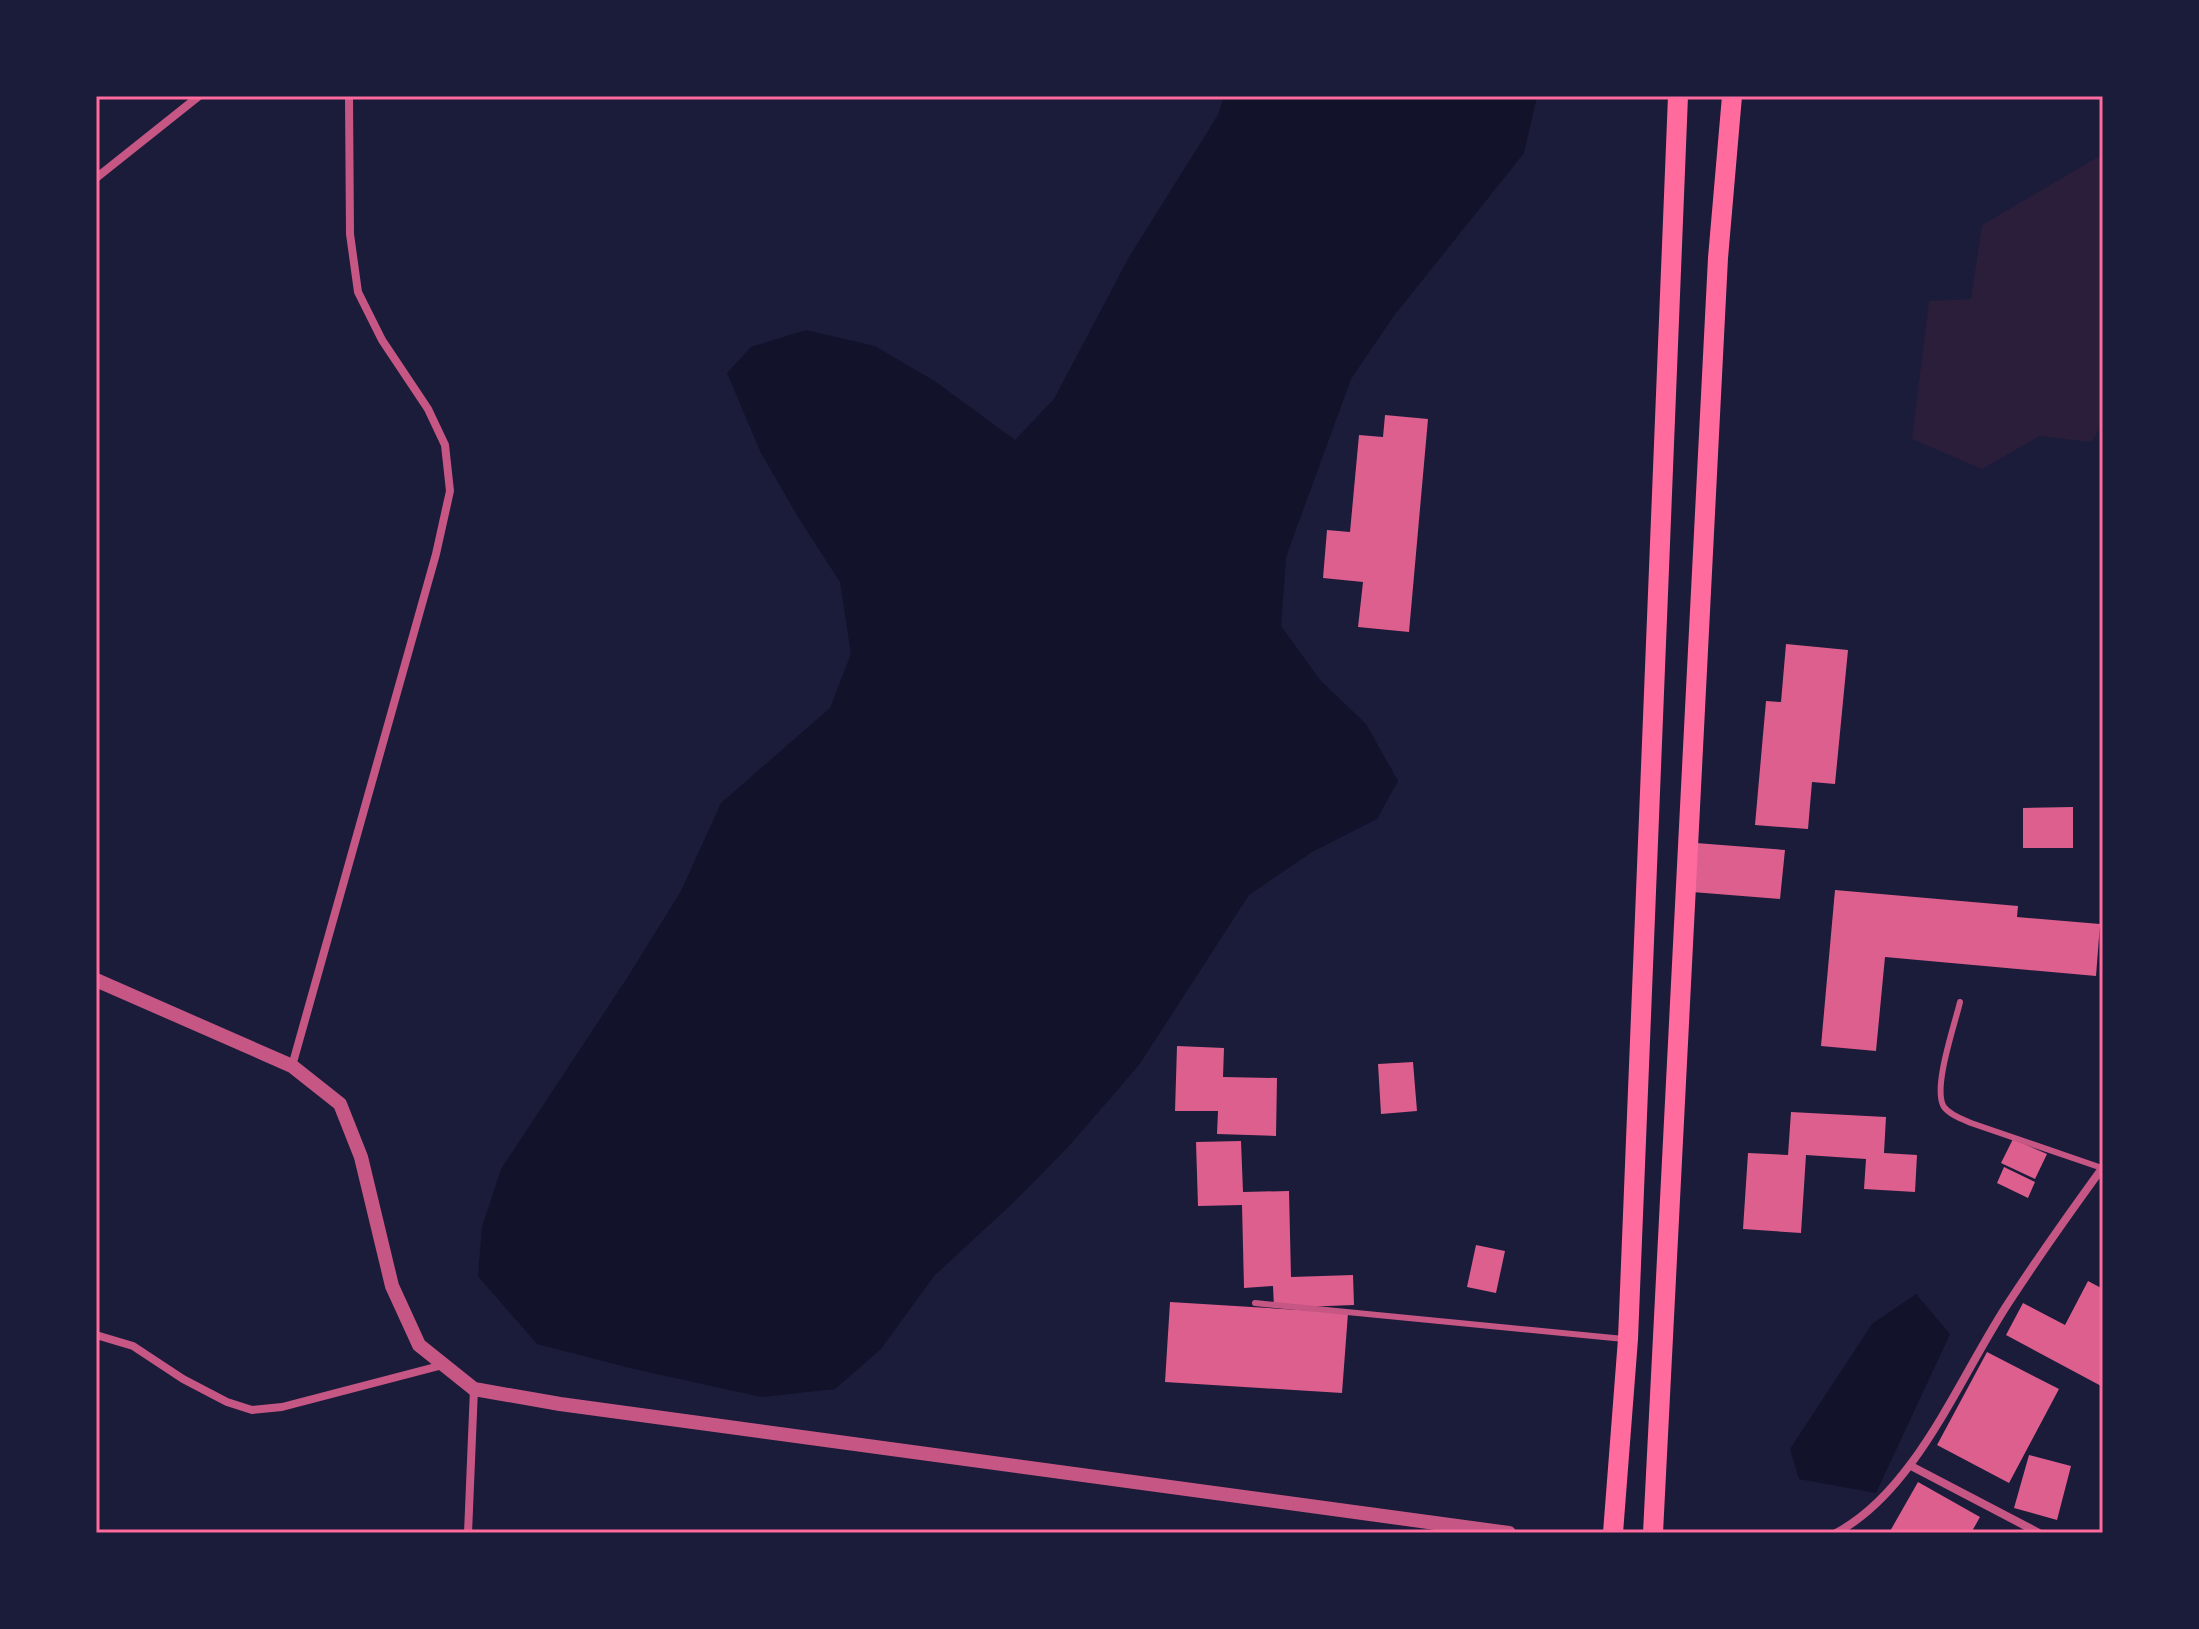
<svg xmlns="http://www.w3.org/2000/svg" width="2199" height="1629" viewBox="0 0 2199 1629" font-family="Spectral,serif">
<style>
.green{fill:#2a1e3b}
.water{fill:#12122b}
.building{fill:#dd5f8e}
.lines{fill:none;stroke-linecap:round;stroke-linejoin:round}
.service{stroke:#c65784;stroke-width:6}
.minor{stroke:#c65784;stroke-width:8}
.tertiary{stroke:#c65784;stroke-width:14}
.primary{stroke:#ff6b9d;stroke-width:20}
.neatline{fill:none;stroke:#ff6b9d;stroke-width:3}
</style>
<rect width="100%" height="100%" fill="#1b1b3a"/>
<path class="green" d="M2103,154V424L2091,442L2040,436L1982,469L1912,439L1929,301L1971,299L1982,225Z"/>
<path class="water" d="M1224,96H1537L1524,153L1393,317L1351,379L1286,557L1281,626L1320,680L1366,724L1398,781L1377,819L1312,852L1249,895L1139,1065L1069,1146L1014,1202L934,1276L881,1349L835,1389L761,1397L634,1369L537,1344L478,1276L482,1227L501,1169L629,975L681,891L721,803L830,708L851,654L840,582L798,517L761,453L727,373L751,347L806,330L875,346L936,382L1015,440L1054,399L1129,257L1218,115Z
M1916,1294L1950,1334L1876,1493L1799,1479L1790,1449L1872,1324Z"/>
<path class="building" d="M1385,415L1428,419L1409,632L1358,627L1363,582L1323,578L1327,530L1350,532L1359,435L1383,437Z
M1786,644L1848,650L1835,784L1812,782L1808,829L1755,825L1766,701L1781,702Z
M2073,807V848H2023V808Z
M1696,843L1785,850L1780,899L1692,892Z
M1835,890L2018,906L2017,917L2100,924L2096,976L1885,957L1876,1051L1821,1046Z
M1177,1046L1224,1048L1223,1077L1277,1078L1276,1136L1217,1134L1218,1111H1175Z
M1413,1062L1417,1111L1381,1114L1378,1064Z
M1791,1112L1886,1117L1884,1153L1917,1155L1915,1192L1864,1189L1866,1159L1806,1155L1801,1233L1743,1229L1748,1153L1788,1155Z
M2013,1139L2047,1154L2035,1179L2001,1163Z
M1241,1141L1243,1192L1289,1191L1291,1277L1353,1275L1354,1305L1274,1308L1273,1286L1244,1288L1242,1205L1198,1206L1196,1142Z
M2004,1167L2035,1182L2028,1198L1997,1183Z
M1476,1245L1505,1251L1496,1293L1467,1287Z
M2088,1281L2103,1289V1387L2006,1335L2023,1303L2065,1325Z
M1170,1302L1348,1313L1342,1393L1165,1382Z
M1987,1352L2059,1389L2009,1483L1937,1445Z
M2029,1455L2071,1466L2057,1520L2014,1508Z
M1918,1482L1980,1517L1971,1533H1889Z"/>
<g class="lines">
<path class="service" d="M1960,1002C1955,1024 1932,1089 1944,1107C1950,1115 1962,1119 1971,1123L2102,1168
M1255,1303L1624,1339"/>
<path class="minor" d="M96,178L199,96
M292,1066L436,554L450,491L445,445L428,409L382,340L358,292L350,234L349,96
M96,1335L133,1346L183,1379L227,1402L252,1410L282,1407L443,1365
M1911,1466L2039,1533
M468,1533L474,1389
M1836,1533C1916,1491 1960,1376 2009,1302C2039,1256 2071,1211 2103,1167"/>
<path class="tertiary" d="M96,980L292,1066L340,1104L361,1157L392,1286L419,1345L474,1389L560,1404L1509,1533"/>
<path class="primary" d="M1613,1533L1628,1339L1678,96
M1653,1533L1718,258L1732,96"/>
</g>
<rect width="2199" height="1629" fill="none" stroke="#1b1b3a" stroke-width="196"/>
<rect x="98" y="98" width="2003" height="1433" class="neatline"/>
</svg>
